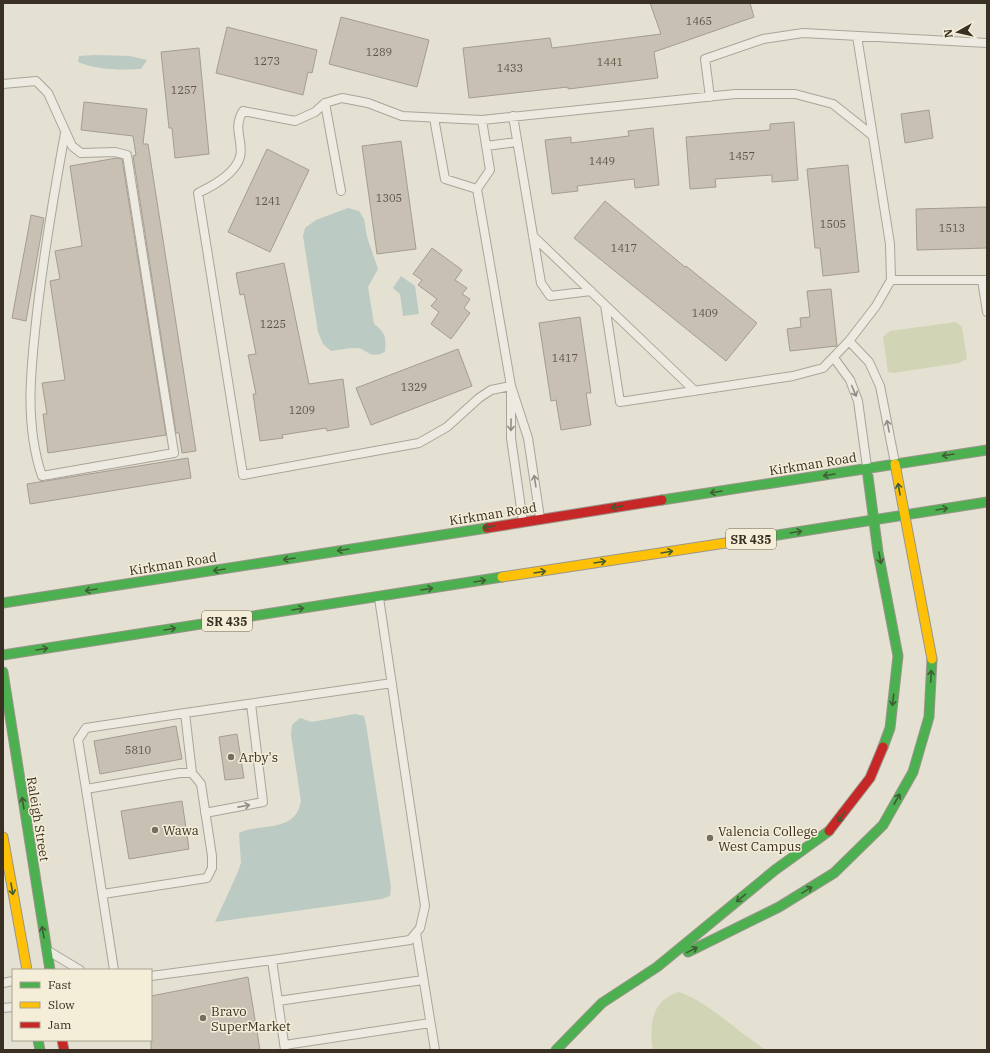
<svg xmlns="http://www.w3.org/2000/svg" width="990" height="1053" viewBox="0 0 990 1053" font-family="'IBM Plex Serif',serif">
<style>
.green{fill:#d1d4b5}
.water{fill:#bbcac3}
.building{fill:#c8c0b3;stroke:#a59c91}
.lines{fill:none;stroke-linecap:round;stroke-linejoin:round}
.lane-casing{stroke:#aaa59a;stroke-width:10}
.fast-casing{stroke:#9a958a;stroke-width:11}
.slow-casing{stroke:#9a958a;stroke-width:11}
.jam-casing{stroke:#9a958a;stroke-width:11}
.lane{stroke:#edeae2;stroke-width:8}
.fast{stroke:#4caf50;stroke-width:9}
.slow{stroke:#ffc107;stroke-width:9}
.jam{stroke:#c62828;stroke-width:9}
.oneway{stroke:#938c82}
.oneway2{stroke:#405c32}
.poi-dot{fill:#756d60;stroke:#f4eed9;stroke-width:1.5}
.labels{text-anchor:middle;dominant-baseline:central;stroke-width:3;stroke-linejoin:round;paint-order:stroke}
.number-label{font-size:11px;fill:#5d5346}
.shield{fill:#f4eed9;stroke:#716859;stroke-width:1}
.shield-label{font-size:12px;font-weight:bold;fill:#392f22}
.street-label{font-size:13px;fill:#392f22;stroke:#f4eed9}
.poi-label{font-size:13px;fill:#392f22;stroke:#f4eed9;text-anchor:start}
</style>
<rect width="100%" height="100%" fill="#e4e0d2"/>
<path class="green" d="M956,322L962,327L967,359L959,363L893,373L888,372L883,337L890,331Z
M679,992C713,1005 736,1031 766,1050H653C649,1026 651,1000 679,992Z"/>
<path class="water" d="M95,55L130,56L147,60L141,69C119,70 98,70 78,62L79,56Z
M348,208L359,211L364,219L367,237L378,269L368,287L374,324C386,333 386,337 385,352C367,360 368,348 356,348C347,348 339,350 331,351L323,344L318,332L303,236L305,228L316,220Z
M401,276L415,286L419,314L403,316L400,294L393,288Z
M355,714L364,716L366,724L391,887L390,896L382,899L215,922L237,874L241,863L239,833C262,822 295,834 301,801L291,735L292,725L300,718L312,722Z"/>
<path class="building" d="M650,3H750L754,17L654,52L658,78L568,89V87L469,98L463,48L550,38L552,48L661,34Z
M341,17L429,40L417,87L329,64Z
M227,27L317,50L312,73L308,72L303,95L216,73Z
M199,48L209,154L175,158L172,128H169L161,52Z
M84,102L147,109L143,144H148L196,451L182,453L179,433H176L133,156L136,155L133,136L81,130Z
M929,110L933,138L905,143L901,114Z
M794,122L798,180L772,182V175L715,179L716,187L690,189L686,137L770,130V124Z
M653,128L659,185L635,188L634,179L577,186L578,191L552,194L545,140L571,137V143L629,136L628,131Z
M401,141L416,249L377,254L362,146Z
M267,149L309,170L270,252L228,232Z
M117,158L122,159L166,435L48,453L43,414H47L42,383L65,380L50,281L60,279L55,251L82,246L70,166Z
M848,165L859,272L823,276L820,248H815L807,169Z
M605,201L685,267L686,266L757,323L726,361L574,238Z
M987,207V248L917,250L916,209Z
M31,215L44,218L26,321L12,318Z
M432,248L462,270L455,280L467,288L462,294L470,299L464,308L470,313L451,339L431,324L439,312L431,306L437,299L418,285L422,280L413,274Z
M284,263L309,384L343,379L349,427L327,431L326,428L282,435L283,438L260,441L253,394H256L248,355L256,354L244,294L240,295L236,273Z
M831,289L837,346L790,351L787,329L801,327L800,318L810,317L807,291Z
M580,317L591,393H586L591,425L561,430L556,400L551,401L539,323Z
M458,349L472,386L371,425L356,388Z
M188,458L191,478L30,504L27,484Z
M176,726L182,759L100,774L94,741Z
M237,734L244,778L225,780L219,737Z
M182,801L189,849L129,859L121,811Z
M248,977L260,1050H151V996Z"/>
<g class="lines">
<g class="lane-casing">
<path id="lane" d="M3,84L36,81L48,93L72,146L81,153L115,152L127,155L174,453L42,476C24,423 31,367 37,313C44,253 54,193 65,133
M710,97L705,59L763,39L803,33L987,43
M325,103L341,191
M513,116L541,283L550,296L591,291
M434,118L445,179L477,189
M482,120L490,170L477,189L511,386L528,438L540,518
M486,146L517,142
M533,236L695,391
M891,280H987
M982,280L987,312
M605,305L620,402L793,376L823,368L849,341L876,306L891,280L890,244L857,36
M849,341L869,362L880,386L895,463
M834,358L850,380L858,401L867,467
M511,386L491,390L479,398L447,427L419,443L243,475L198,193C213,186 235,174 240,157C244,141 232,129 243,111L295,121L315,112L325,103L342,98L368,103L402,116L482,120L735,94H795L833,104L872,135
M511,393V438L523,522
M192,773L185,713L392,683
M86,789L78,740L86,728L185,713
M205,813L263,802L251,704
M103,894L207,878L212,868V856L201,784L192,773H180L86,789L114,970
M416,933L435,1050
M50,952L80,970
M272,960L410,940L420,928L425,906L379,598
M151,976L272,960L285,1050
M3,983L13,981
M278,1001L423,980
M3,1008L13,1007
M285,1045L430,1023"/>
</g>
<g class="fast-casing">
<path id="fast" d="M867,469L878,552L898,656L890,728L883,747
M662,500L987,450
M765,537L987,502
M3,603L487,528
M3,655L502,577
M3,672L50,970
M688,952L779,907L834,873L883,825L913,772L929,717L932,659
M38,1040L40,1050
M556,1050L602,1003L657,967L775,870L829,831"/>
</g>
<g class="slow-casing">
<path id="slow" d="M895,464L932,659
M502,577L765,537
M3,837L27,970"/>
</g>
<g class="jam-casing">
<path id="jam" d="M487,528L662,500
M829,831L870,778L883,747
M62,1040L64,1050"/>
</g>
<use href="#lane" class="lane"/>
<use href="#fast" class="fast"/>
<use href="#slow" class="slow"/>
<use href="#jam" class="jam"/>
</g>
<defs><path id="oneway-shaft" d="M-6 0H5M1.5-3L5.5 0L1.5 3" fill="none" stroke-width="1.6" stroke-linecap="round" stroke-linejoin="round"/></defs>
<g class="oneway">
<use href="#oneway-shaft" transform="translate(854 391) rotate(67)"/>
<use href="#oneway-shaft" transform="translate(511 425) rotate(91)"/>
<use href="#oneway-shaft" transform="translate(888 426) rotate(-101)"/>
<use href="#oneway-shaft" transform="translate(535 481) rotate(-99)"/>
<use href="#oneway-shaft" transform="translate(244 806) rotate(-11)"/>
</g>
<g class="oneway2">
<use href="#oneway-shaft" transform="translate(948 455) rotate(171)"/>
<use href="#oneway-shaft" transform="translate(829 475) rotate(171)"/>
<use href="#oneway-shaft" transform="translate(899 489) rotate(-100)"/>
<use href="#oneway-shaft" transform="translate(716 492) rotate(171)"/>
<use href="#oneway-shaft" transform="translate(617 507) rotate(171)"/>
<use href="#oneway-shaft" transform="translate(942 509) rotate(-9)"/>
<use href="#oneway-shaft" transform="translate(489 527) rotate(171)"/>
<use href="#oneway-shaft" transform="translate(796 532) rotate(-9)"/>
<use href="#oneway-shaft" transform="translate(343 550) rotate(171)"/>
<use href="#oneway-shaft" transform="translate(667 552) rotate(-9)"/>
<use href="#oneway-shaft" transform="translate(880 558) rotate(80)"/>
<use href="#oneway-shaft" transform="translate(289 559) rotate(171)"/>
<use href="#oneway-shaft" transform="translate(600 562) rotate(-9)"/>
<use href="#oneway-shaft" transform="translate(219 570) rotate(171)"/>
<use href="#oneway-shaft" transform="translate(540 572) rotate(-9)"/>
<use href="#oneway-shaft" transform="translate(480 581) rotate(-9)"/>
<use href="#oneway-shaft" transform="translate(427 589) rotate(-9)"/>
<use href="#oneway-shaft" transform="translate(91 590) rotate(171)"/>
<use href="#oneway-shaft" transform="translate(298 609) rotate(-9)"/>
<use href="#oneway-shaft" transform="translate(170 629) rotate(-9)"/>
<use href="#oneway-shaft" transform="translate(42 649) rotate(-9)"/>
<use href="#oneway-shaft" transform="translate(931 676) rotate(-87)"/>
<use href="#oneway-shaft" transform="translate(893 700) rotate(97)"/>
<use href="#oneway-shaft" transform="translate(897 799) rotate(-61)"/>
<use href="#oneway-shaft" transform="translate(23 803) rotate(-99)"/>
<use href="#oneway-shaft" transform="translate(841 817) rotate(127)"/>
<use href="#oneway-shaft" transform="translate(12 889) rotate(80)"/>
<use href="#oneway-shaft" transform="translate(807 890) rotate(-32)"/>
<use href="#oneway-shaft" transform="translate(741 898) rotate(141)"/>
<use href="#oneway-shaft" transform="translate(43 932) rotate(-100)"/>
<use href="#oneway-shaft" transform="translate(692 950) rotate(-26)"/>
</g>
<g class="poi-dot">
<circle cx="231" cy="757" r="4"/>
<circle cx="155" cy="830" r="4"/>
<circle cx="710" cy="838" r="4"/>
<circle cx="203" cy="1018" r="4"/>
</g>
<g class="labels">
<g class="number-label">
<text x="699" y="21">1465</text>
<text x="379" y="52">1289</text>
<text x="267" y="61">1273</text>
<text x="610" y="62">1441</text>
<text x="510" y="68">1433</text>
<text x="184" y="90">1257</text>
<text x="742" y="156">1457</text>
<text x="602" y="161">1449</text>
<text x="389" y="198">1305</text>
<text x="268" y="201">1241</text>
<text x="833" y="224">1505</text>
<text x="952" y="228">1513</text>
<text x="624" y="248">1417</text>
<text x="705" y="313">1409</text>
<text x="273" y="324">1225</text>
<text x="565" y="358">1417</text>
<text x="414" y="387">1329</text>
<text x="302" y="410">1209</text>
<text x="138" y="750">5810</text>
</g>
<g class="shield">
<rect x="726" y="529" width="50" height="20" rx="3"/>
<rect x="202" y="611" width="50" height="20" rx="3"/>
</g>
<g class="shield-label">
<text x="751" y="539">SR 435</text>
<text x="227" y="621">SR 435</text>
</g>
<g class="street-label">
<text transform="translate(813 464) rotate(-9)">Kirkman Road</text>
<text transform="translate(493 514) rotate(-9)">Kirkman Road</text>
<text transform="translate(173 564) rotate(-9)">Kirkman Road</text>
<text transform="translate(38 819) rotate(81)">Raleigh Street</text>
</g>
<g class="poi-label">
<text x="239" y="757">Arby's</text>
<text x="163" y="830">Wawa</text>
<text x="718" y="831">Valencia College<tspan x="718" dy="15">West Campus</tspan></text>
<text x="211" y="1011">Bravo<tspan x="211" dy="15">SuperMarket</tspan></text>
</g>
</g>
<rect width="990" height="1053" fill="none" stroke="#392f22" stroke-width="8"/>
<rect x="12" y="969" width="140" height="72" fill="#f4eed9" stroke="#a9a290"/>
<rect x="20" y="982" width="20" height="6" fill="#4caf50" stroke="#a9a290"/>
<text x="48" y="989" font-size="12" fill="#392f22">Fast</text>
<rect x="20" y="1002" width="20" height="6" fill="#ffc107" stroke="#a9a290"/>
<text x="48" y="1009" font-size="12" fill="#392f22">Slow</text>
<rect x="20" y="1022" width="20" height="6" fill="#c62828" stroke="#a9a290"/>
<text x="48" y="1029" font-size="12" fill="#392f22">Jam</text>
<g transform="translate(958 32) rotate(262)" stroke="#f4eed9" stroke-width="3" paint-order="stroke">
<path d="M0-3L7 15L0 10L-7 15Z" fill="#392f22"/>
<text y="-6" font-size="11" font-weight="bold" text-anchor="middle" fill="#392f22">N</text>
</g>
</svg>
